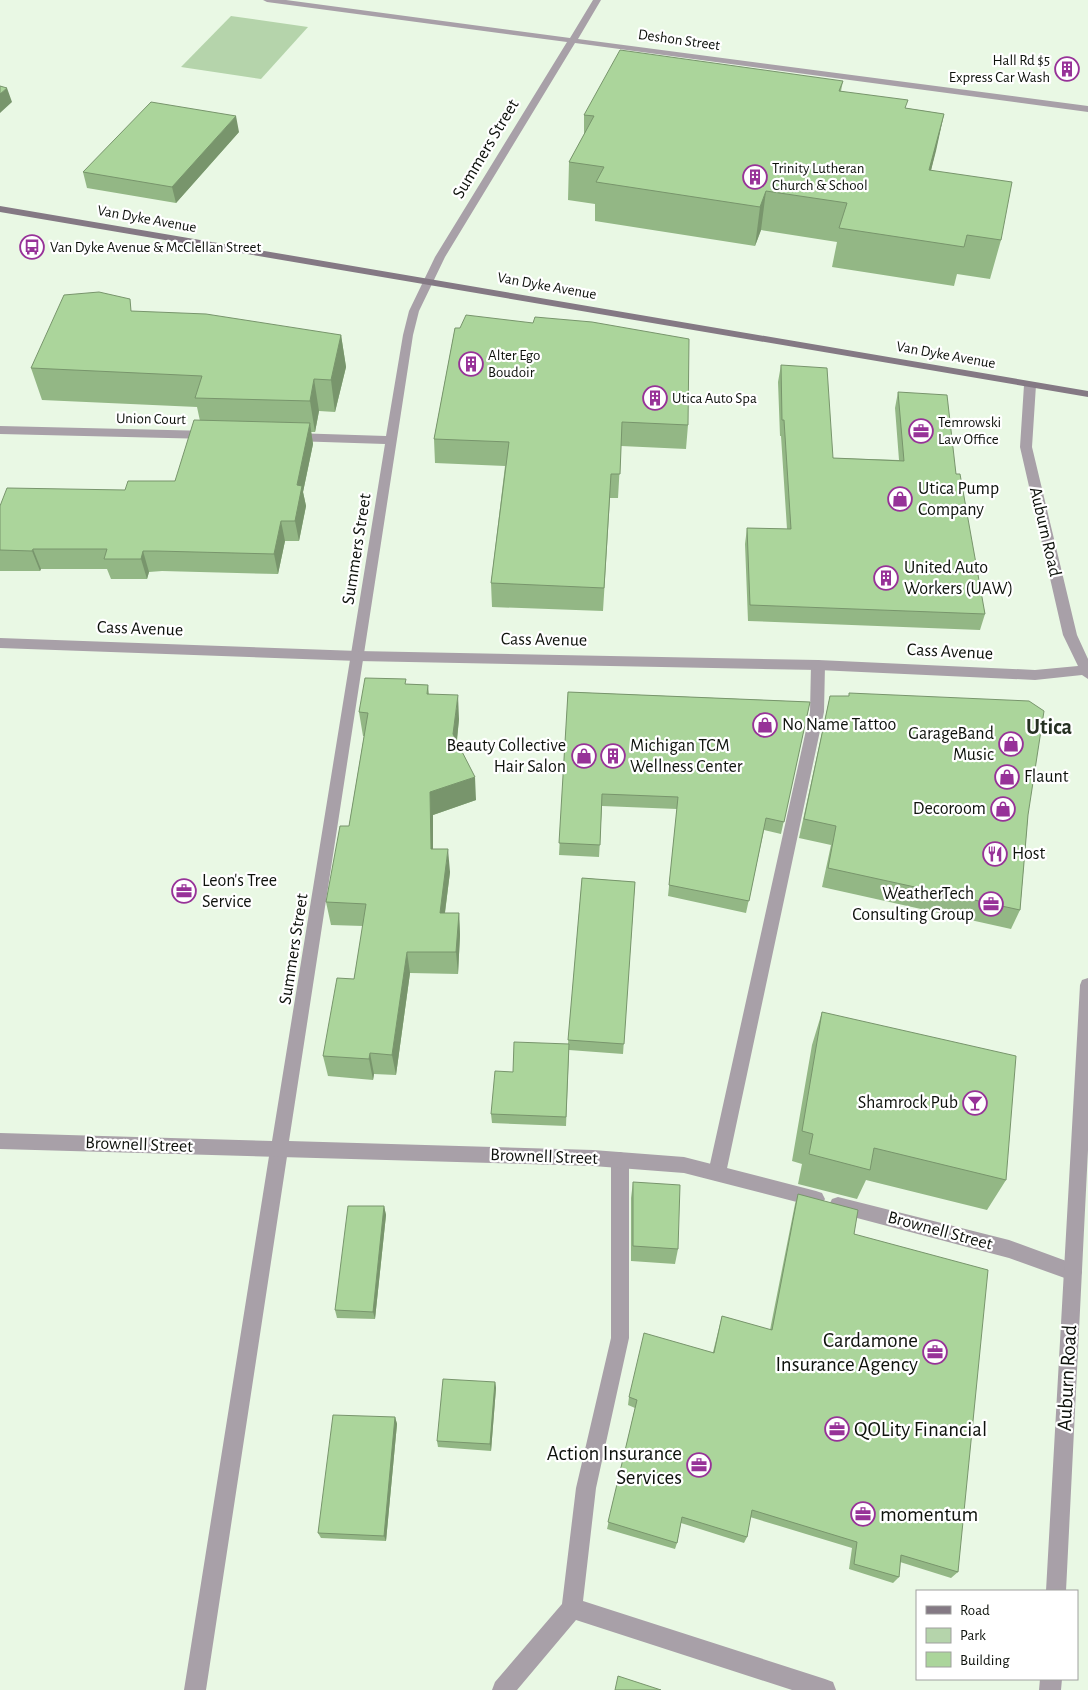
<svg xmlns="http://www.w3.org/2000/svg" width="1088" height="1690" viewBox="0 0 1088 1690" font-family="'Alegreya Sans',sans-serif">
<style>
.green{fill:#b5d4ab}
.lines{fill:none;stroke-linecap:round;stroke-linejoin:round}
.service{fill:#a8a0a8;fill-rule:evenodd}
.minor{fill:#a8a0a8;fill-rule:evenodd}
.tertiary{fill:#a8a0a8;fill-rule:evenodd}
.secondary{fill:#847984;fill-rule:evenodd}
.wall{fill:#93b785}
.shaded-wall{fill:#78956c}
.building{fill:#abd59b;stroke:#78956c}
.labels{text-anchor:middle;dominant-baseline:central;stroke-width:4.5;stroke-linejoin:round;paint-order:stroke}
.far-street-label{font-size:15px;fill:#0e120c;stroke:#fff}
.far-poi-label{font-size:15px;fill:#0e120c;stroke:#fff;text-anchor:start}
.street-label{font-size:18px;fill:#0e120c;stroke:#fff}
.poi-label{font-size:18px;fill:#0e120c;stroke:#fff;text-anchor:start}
.near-poi-label{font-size:21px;fill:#0e120c;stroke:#fff;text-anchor:end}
.near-street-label{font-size:21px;fill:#0e120c;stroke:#fff}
.district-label{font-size:22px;font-weight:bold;fill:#253021;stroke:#fff}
</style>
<rect width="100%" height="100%" fill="#e9f8e4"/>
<path class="green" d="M231,16L308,27L261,79L181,67Z"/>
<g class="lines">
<path class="service" d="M818,660L823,662L825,665L824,712L726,1173L723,1179L717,1181L711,1179L708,1173L810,712L811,665L813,662Z
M279,1142L285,1144L288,1150L206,1690H184L270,1150L273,1144Z
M620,1152L626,1154L629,1160V1338L596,1488L583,1601L825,1679L833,1682L836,1690H792L576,1620L517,1690H492L495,1682L562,1604L576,1488L611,1338V1160L614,1154Z"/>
<path class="minor" d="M263,0H286L570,38L593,0H601L578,39L1088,106V112L575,43L445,257L419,311L413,335L289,1141L593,1150L684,1157L816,1191L822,1193L825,1199L822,1205L816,1207L684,1173L593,1166L0,1149V1133L272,1141L385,444L293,441L287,437L293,433L386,436L403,335L409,311L435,257L567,42L267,2Z
M0,426L210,431L216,435L210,439L0,434Z
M838,1197L1009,1240L1080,1266L1082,1272L1080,1278L1073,1281L1009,1258L838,1213L832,1211L829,1205L832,1199Z"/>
<path class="tertiary" d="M1030,382L1036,385L1032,447L1077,635L1088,659V679L1082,675L1035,680L818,670L358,661L0,648V638L358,651L818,660L1035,670L1078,666L1063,635L1020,447L1024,385Z
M1088,978V1150L1066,1591H1046L1080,985L1082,980Z
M1040,1679H1062L1061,1690H1039Z"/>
<path class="secondary" d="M0,206L1088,391V397L0,212Z"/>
</g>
<path class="wall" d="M843,81L841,91L906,108L944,114L931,170L1001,240L990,279L957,274L954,286L832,267L837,242L761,230L755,246L595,221V204L568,200L569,162L584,135V115Z
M239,132L176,203L87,188L83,172Z
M133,311L341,335L346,367L335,412L319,411L315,432H311L313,444L303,492L306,506L299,541H285L278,574L162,571L149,572L147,579H111L107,569H41L40,571H0V506L125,490L175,481L200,421L197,407L42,400L31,368Z
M455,328L688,425L686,449L621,446L618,498H610L603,611L492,607L491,583L505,466L435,463L434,439Z
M781,365L833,458L899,460L895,408L898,392L956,474L985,614L980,630L748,621L745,544L747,528L787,529L781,436H780L778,382Z
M406,684L428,685L429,694L459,719L457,741L476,800L433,815V849L450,872L445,913H459L460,935L458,974L410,973L396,1075L374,1074L373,1080L328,1076L323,1056L354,979L363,926L331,925L326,902L349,826L364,736H363L359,712Z
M568,692L810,702L781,834L764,830L746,913L668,896L677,809L602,806L599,857L559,855Z
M830,696L1028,815L1020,910L1011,929L822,887L831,845L799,838Z
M582,878L635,882L623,1054L569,1050L566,1126L492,1123L491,1114L513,1072L568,1044Z
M822,1012L1006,1180L987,1210L866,1180L857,1199L798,1184L802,1164L792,1161L812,1045Z
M633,1182L678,1249L675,1264L631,1261V1198Z
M798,1194L854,1234L958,1572L951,1578L900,1562L899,1577L893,1583L849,1569L852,1548L750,1517L747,1537L744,1543L681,1523L677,1543L675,1549L607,1529L635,1408L628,1405L629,1397L713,1352L722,1316L770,1330L795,1204Z
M384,1206L386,1215L375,1319L337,1318L335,1310Z
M495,1382L496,1388L491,1451L438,1447L437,1441Z
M395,1417L397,1424L386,1541L321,1538L318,1533Z"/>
<path class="shaded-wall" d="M7,88L12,102L0,113V94Z
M944,114L936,151L921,209L929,170Z
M236,116L239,132L176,203L172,187Z
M766,191L761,230L755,246L760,207Z
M341,335L346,367L335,412L331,380Z
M314,379L319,411L315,432L310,401Z
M310,423L313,444L303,492L306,506L299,541L295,521L297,485Z
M281,521L285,541L278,574L274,554Z
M33,549L41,569L40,571L32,551Z
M143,551L149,572L147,579L141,559Z
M458,695L459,719L455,757L453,734Z
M475,777L476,800L433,815V872L431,849L430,792Z
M448,849L450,872L442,935L440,913Z
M459,913L460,935L458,974L456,952Z
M407,952L410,973L396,1075L392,1055Z
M370,1053L374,1074L373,1080L369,1059Z
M384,1206L386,1215L375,1319L373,1312Z
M495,1382L496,1388L491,1451L490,1444Z
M395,1417L397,1424L386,1541L384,1536Z"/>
<path class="building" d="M620,50L843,81L839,91L908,100L905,108L944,114L929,170L1012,182L1001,240L967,235L964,247L839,228L847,203L766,191L760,207L596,182L604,167L569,162L594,116L584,115Z
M0,86L7,88L0,94Z
M151,102L236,116L172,187L83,172Z
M99,292L130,299L131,311L206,314L341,335L331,380L314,379L310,401L195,398L202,376L31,368L64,295Z
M466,315L533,323L535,317L592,322L689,339L688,425L622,422L620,474H611L604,588L491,583L509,442L434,439L455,328H460Z
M781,365L827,368L833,458L904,461L898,392L947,395L956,474H960L985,614L750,605L747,528L791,529L784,420H782Z
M194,420L310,423L297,485L302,486L295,521H281L274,554L156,551H143L141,559H104L107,549H33L32,551L0,550V506L7,488L125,490L128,481H175Z
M365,678L406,679L405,684L428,685L427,694L458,695L453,734L475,777L430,792L431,849H448L440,913H459L456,952H407L392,1055L370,1053L369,1059L323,1056L337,978L354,979L366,904L326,902L340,826H349L368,713L359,712Z
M568,692L810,702L784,822L766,818L749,901L669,885L678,797L602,794L600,845L559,843Z
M849,693L1029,701L1044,711L1028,815L1020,910L828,868L836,826L804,819L830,696H849Z
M582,878L635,882L624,1044L568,1040Z
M822,1012L1016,1056L1006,1180L874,1148L870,1170L809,1154L813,1134L802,1131Z
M514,1042L569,1044L566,1117L491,1114L495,1071L513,1072Z
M633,1182L680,1185L678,1249L633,1246Z
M798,1194L858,1210L854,1234L988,1270L958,1572L901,1555L899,1577L854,1564L857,1542L752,1510L747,1537L682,1517L677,1543L608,1522L637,1400L629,1397L644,1333L714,1353L722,1316L772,1330Z
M348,1206H384L373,1312L335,1310Z
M443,1379L495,1382L490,1444L437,1441Z
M333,1415L395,1417L384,1536L318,1533Z
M618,1676L661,1690H615Z"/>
<defs>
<g id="building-ring" transform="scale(1.25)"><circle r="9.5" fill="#fff" stroke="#973298" stroke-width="1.5"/><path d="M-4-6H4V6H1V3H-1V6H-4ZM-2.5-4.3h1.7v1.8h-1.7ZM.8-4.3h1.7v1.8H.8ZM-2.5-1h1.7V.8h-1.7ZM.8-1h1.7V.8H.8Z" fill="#973298"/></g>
<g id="bus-ring" transform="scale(1.25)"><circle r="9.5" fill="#fff" stroke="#973298" stroke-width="1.5"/><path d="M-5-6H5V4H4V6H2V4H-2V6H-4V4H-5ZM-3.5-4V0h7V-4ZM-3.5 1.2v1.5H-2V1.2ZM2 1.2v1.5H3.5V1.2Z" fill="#973298"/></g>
<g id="office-ring" transform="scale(1.25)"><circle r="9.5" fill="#fff" stroke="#973298" stroke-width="1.5"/><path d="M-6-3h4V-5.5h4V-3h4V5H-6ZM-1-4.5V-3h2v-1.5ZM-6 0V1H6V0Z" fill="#973298"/></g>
<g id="shop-ring" transform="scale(1.25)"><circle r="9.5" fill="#fff" stroke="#973298" stroke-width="1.5"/><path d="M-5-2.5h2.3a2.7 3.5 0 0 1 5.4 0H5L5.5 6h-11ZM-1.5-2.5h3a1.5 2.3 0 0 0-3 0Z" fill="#973298"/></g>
<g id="restaurant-ring" transform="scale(1.25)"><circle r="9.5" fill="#fff" stroke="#973298" stroke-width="1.5"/><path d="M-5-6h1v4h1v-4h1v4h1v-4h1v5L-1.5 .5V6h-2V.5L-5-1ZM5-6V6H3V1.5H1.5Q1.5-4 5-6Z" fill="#973298"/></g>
<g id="bar-ring" transform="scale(1.25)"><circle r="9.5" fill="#fff" stroke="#973298" stroke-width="1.5"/><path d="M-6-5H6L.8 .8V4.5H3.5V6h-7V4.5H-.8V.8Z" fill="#973298"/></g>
</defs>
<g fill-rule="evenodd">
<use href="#building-ring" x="1067" y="69"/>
<use href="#building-ring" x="755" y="177"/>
<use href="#bus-ring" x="32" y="247"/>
<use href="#building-ring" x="471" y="364"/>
<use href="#building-ring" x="655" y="398"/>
<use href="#office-ring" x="921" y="431"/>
<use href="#shop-ring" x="900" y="499"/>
<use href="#building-ring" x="886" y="578"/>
<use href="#shop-ring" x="765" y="725"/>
<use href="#shop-ring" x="1011" y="744"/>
<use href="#shop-ring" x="584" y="756"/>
<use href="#building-ring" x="613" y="756"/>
<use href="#shop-ring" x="1007" y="777"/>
<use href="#shop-ring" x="1003" y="809"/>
<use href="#restaurant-ring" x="995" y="854"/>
<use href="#office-ring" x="184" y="891"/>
<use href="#office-ring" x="991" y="904"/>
<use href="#bar-ring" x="975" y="1103"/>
<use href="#office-ring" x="935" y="1352"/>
<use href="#office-ring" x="837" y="1429"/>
<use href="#office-ring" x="699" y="1465"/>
<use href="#office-ring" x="863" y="1514"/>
</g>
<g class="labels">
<g class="far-street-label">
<text transform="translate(679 40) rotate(8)">Deshon Street</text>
<text transform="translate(147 219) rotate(10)">Van Dyke Avenue</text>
<text transform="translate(547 286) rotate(10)">Van Dyke Avenue</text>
<text transform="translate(946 355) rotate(10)">Van Dyke Avenue</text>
<text transform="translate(151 419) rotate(1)">Union Court</text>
</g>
<g class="far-poi-label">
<text x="1050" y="60" text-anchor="end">Hall Rd $5<tspan x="1050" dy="17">Express Car Wash</tspan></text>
<text x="772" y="168">Trinity Lutheran<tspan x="772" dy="17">Church &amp; School</tspan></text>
<text x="50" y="247">Van Dyke Avenue &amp; McClellan Street</text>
<text x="488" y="355">Alter Ego<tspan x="488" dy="17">Boudoir</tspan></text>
<text x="672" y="398">Utica Auto Spa</text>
<text x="938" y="422">Temrowski<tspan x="938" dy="17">Law Office</tspan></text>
</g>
<g class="street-label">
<text transform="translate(486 149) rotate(-59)">Summers Street</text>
<text transform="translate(1045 532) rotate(77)">Auburn Road</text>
<text transform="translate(357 549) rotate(-81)">Summers Street</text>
<text transform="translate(140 629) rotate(2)">Cass Avenue</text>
<text transform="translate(544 640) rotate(1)">Cass Avenue</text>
<text transform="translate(950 652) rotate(3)">Cass Avenue</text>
<text transform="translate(294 949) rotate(-81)">Summers Street</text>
<text transform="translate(139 1145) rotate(2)">Brownell Street</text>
<text transform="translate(544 1157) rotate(2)">Brownell Street</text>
<text transform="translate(940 1231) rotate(15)">Brownell Street</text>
</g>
<g class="poi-label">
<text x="918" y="489">Utica Pump<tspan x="918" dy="21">Company</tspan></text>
<text x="904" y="568">United Auto<tspan x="904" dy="21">Workers (UAW)</tspan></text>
<text x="782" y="725">No Name Tattoo</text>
<text x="994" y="734" text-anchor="end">GarageBand<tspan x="994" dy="21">Music</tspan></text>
<text x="566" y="746" text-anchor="end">Beauty Collective<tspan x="566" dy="21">Hair Salon</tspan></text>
<text x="630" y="746">Michigan TCM<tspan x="630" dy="21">Wellness Center</tspan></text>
<text x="1024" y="777">Flaunt</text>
<text x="986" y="809" text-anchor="end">Decoroom</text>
<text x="1012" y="854">Host</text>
<text x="202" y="881">Leon's Tree<tspan x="202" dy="21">Service</tspan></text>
<text x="974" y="894" text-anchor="end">WeatherTech<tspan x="974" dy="21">Consulting Group</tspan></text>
<text x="958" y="1103" text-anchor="end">Shamrock Pub</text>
</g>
<g class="near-poi-label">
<text x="918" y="1340">Cardamone<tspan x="918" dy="24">Insurance Agency</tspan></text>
<text x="854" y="1429" text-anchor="start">QOLity Financial</text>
<text x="682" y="1453">Action Insurance<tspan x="682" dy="24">Services</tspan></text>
<text x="880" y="1514" text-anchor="start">momentum</text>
</g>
<g class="near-street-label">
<text transform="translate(1067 1378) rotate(-87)">Auburn Road</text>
</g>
<g class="district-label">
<text x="1049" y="727">Utica</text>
</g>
</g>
<rect x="916" y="1590" width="162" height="90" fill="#ffffff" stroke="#9fa09e"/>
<rect x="926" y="1606" width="25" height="8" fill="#847984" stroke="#9fa09e"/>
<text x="960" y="1615" font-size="15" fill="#0e120c">Road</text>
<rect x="926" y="1628" width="25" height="15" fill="#b5d4ab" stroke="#9fa09e"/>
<text x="960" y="1640" font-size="15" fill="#0e120c">Park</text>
<rect x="926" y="1652" width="25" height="15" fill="#abd59b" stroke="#9fa09e"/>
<text x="960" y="1665" font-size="15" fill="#0e120c">Building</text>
</svg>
